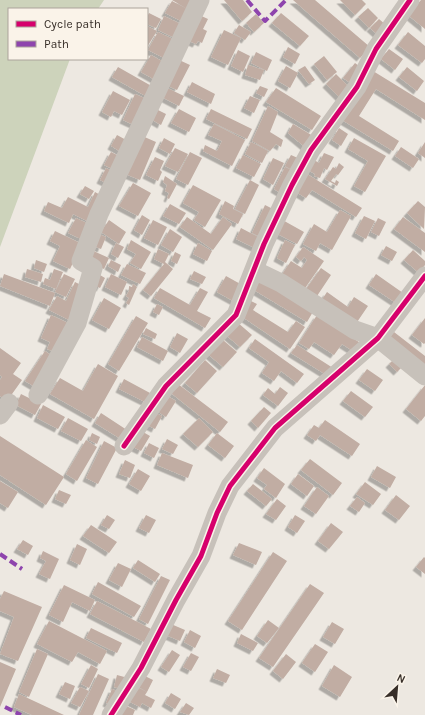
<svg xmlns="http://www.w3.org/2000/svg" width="425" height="715" viewBox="0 0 425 715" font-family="Karla,sans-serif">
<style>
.green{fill:#cdd3bb}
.building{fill:#c1ada3;filter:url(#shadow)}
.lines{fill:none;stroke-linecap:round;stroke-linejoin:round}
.minor{stroke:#c7c1ba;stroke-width:19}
.quiet{stroke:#8e44ad;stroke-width:4;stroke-dasharray:8 4;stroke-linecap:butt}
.cycleway-casing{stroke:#faf3e9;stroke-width:8}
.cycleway{stroke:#d6006c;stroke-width:5}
</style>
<defs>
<filter id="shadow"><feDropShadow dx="-3.5" dy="3.5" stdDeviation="0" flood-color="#0004"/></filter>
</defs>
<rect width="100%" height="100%" fill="#ede8e1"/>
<path class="green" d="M0,0H104L98,9H9V59H70L0,247Z"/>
<path class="building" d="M172,0H195L189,10Z
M224,0H243L252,12L242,21Z
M293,0H315L370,47L360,58Z
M340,0H362L366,4L355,15Z
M421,0H425V29L408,15Z
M172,1L191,11L185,23L165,13Z
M368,8L378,18L369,28L358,17Z
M149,13L161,19L156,28L147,24V17Z
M281,13L309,36L300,46L272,23Z
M197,14L208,19L203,29L207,31L202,43L198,41L196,44L185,39Z
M256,14L264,23L254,32L246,23Z
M164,16L187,27L179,40L158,30Z
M379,19L387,26L379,36L370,28Z
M239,25L251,32L245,40L234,33Z
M147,26L157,31L147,47Z
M224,30L241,38L228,65L211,57Z
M158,32L179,42L170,61L148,50Z
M408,32L425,46V59L422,63L398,45Z
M288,47L300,54L295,64L283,57Z
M389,49L403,59L395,70L381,59Z
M238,50L250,56L243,72L231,66Z
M256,52L272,60L267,71L251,63Z
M151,55L167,64L157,81L141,72Z
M324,56L337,72L327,80L314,64Z
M177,59L190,65L177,90L164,84Z
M355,63L363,69L352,84L343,78Z
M248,65L264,70L260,80L245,75Z
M286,66L298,73L290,88L278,81Z
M305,66L315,80L309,84L298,70Z
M118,67L155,88L149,98L112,77Z
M407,67L424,81L417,91L399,77Z
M373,71L425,103V120L376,89L359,116L399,141L393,151L342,120Z
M336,74L351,89L340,98L326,84Z
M192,82L215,94L211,104L187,92Z
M163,86L184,96L179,106L158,95Z
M260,86L268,89L264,97L256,93Z
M276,88L321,116L312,130L266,102Z
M113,91L130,100L122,115L114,111L111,117L102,112Z
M135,94L149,100L136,126L123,120Z
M250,96L260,100L254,113L244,108Z
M268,106L278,112L270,132L283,140L281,147L276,144L270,151L252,141Z
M154,108L166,114L161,125L149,118Z
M179,109L196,118L189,132L171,123Z
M211,109L252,129L247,139L206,119Z
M214,124L245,140L232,166L203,151L205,145L217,151L222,141L208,135Z
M293,124L313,136L306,148L288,133Z
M339,128L348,134L341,146L332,140Z
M117,135L128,141L121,152L111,146Z
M140,135L156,142L140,180L123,173Z
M164,138L175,144L170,154L159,148Z
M354,138L386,156L365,192L354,186L368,161L348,149Z
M251,142L268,151L262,163L245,154Z
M425,142V158L418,153Z
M401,147L419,159L413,168L395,156Z
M175,148L188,154L178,172L165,166Z
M111,152L123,158L117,171L104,165Z
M190,152L202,158L188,185L176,179Z
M324,153L334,157L327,170L324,168L320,178L314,176L315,174L308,170L311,158L319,163Z
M243,155L261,164L254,177L236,168Z
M291,155L300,159L294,171L285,166Z
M155,157L164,161L160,170L162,172L158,181L146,175Z
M273,158L284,163L273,185L263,179Z
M339,163L344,167L338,175L336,174L331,181L335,183L336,180L339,182L337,186L325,179L333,167L336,169Z
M285,167L294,171L282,194L274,189Z
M106,168L116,173L110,185L100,180Z
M307,174L362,208L356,217L312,190L306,198L296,192Z
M165,176L177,184L169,199L167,198L169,193L165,191L167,185L163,182Z
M250,180L259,185L245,214L235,209Z
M133,183L151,193L138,216L119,206Z
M193,185L221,200L205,227L194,220L199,212L183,203Z
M85,186L94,191L89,199L80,194Z
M95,192L104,197L91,223L73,214L69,223L44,211L48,202L62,208L68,197L88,207Z
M225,201L234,206L233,209L243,214L238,224L219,214Z
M418,201L425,207L424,229L407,213Z
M170,204L186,213L179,224L163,216Z
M265,205L273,209L261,237L252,233Z
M340,210L351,216L332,250L320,243L316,251L303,244L314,224L327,232Z
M142,215L150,220L142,235L134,230Z
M364,216L375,221L366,239L355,233Z
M187,217L211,234L223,217L232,224L213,250L180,227Z
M403,217L425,233V252L394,229Z
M76,218L91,225L83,240L68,233Z
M279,218L304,232L297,244L272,231Z
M378,218L386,222L379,236L371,232Z
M109,220L126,232L119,244L101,232Z
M153,220L167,227L158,245L144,238Z
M241,228L262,239L257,249L236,239Z
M170,229L182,237L173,252L161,245Z
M55,231L82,244L70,269L53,261L60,246L50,241Z
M96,233L106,237L101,249L91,245Z
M131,240L151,252L141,269L130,263L136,254L127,249Z
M285,240L295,245L286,263L277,258Z
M116,243L124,247L118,258L111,254Z
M198,243L212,251L207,261L193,254Z
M386,246L397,252L392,261L381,255Z
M303,247L324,261L303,291L281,276L291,261L302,268L307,260L304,257L301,261L296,257Z
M89,249L109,258L104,269L85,261Z
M158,249L169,254L165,262L173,269L151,296L143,290L164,264L154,259Z
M413,250L425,261V265L419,273L404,260Z
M175,252L181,255L177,264L171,261Z
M36,260L47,264L44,272L34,268Z
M111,260L121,265L118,272L108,266Z
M127,264L146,273L140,284L121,275Z
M321,268L331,275L315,299L304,292Z
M27,269L43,274L41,282L25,277Z
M54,269L63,272L56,289L43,284L45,278L50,280Z
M194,271L206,277L202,284L190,279Z
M95,272L105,278L100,288L90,283Z
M4,274L55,293L50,306L0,286Z
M64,274L75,279L66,297L55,292Z
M111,274L127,282L121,295L105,287Z
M376,274L403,293L396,303L369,285Z
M226,276L244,286L235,302L217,292Z
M261,279L314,310L307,322L254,290Z
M75,282L87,288L71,321L49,310L57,296L66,301Z
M133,284L137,287L129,305L126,303L129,298L126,296L129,291V286L132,287Z
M160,288L190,305L200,288L208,292L197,311L211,318L205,328L154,298Z
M327,292L348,307L354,297L368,306L355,325L321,301Z
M104,298L121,308L109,329L92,320Z
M251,301L257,304L253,310L288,332L296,321L305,327L290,349L241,316Z
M157,304L163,307L159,315L153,312Z
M51,315L70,324L58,353L47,349L50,342L41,338Z
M317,315L362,344L356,353L342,344L334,355L314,342L309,349L299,343Z
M136,316L148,323L119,371L108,364Z
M425,318V343L424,344L412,335Z
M237,322L252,335L240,347L226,335Z
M146,328L157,334L155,339L143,334Z
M394,332L425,356V372L386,342Z
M177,333L188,339L180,353L170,347Z
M142,337L168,351L163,361L137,347Z
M255,339L304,374L297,383L281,371L274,381L262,373L269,362L249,348Z
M223,340L237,352L223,367L209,355Z
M297,345L333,368L328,376L291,353Z
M0,348L21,363L13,374L22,380L7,401L0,396V380L2,377L0,375Z
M45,351L55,358L35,387L25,381Z
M394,359L402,367L397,372L389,364Z
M205,360L217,371L197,393L185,383Z
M98,364L118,376L94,419L50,394L60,378L83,391Z
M367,369L383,380L375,391L359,380Z
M124,379L150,393L145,402L119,389Z
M178,384L228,422L220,432L171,393Z
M425,385V416L421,421L406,409Z
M280,387L288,393L278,406L263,395L268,388L275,394Z
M351,391L373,407L365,417L343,401Z
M21,394L41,404L35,415L16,405Z
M166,395L176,401L166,417L157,411Z
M43,405L65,417L58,429L37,418Z
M264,407L271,413L258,428L251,421Z
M152,411L162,416L155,429L145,424Z
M101,413L130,432L124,441L95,423Z
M68,418L88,429L81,441L61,431Z
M199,418L213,432L198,447L183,434Z
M325,420L360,444L352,456L320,435L316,441L307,435L314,425L319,428Z
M138,429L150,436L141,451L129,445Z
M92,433L100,437L97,444L89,440Z
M217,433L234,446L225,458L208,445Z
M0,436L64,477L46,505L0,475Z
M167,439L178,445L173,454L162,449Z
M86,440L97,447L77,481L66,474Z
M104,441L117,448L98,484L86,478Z
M149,443L159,448L154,458L144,453Z
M162,453L193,465L188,478L157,465Z
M310,459L342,483L333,495L301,470Z
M125,460L135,465L130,478L119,474Z
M377,466L396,477L390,488L371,477Z
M264,468L285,484L276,498L264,489L267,485L257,478Z
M138,469L150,476L141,491L129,484Z
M298,474L314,486L307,496L291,484Z
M0,481L18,492L8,508L0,503Z
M365,482L381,494L373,505L356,494Z
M253,484L272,499L266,506L247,491Z
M317,487L329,496L316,514L304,506Z
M59,490L71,495L66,504L55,499Z
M396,495L410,506L399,520L385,510Z
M357,497L365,503L359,512L350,506Z
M277,499L286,506L276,520L266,514Z
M107,515L115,520L109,529L101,525Z
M146,515L156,520L149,533L139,528Z
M295,515L305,521L297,533L288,527Z
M331,523L343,532L329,549L318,541Z
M91,525L117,542L109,553L83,536Z
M23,540L33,546L28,555L17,549Z
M239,543L262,552L256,565L233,555Z
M77,544L87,549L80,565L70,560Z
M43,551L59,559L50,579L39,574L46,561L40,558Z
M273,552L287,561L242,630L228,621Z
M424,557L425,558V574L416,567Z
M138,560L160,574L155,582L133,568Z
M118,563L131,569L122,587L109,580Z
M161,576L170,580L148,624L139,619Z
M98,582L141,606L134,617L92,594Z
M310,584L324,593L273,667L259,658Z
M64,585L95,600L90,611L72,602L63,622L49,615Z
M4,591L42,607L18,661L0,654L14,617L0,611V599Z
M97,601L151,629L144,642L90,614Z
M268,620L279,628L267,643L257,636Z
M49,621L107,651L100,664L78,652L72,662L37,644Z
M332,622L344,629L335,644L323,637Z
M171,624L185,630L180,641L166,635Z
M91,628L122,643L117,653L86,638Z
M190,630L201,636L195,648L184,642Z
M241,634L258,643L253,651L237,643Z
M315,644L328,652L315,672L302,663Z
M37,649L48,654L29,697L19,692Z
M172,650L180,655L169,672L161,667Z
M191,653L199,657L191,671L183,667Z
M286,654L296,662L283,679L273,671Z
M0,662L16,669L0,707Z
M91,665L98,669L89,688L81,684Z
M334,665L352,677L340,697L322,686Z
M217,669L230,675L226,683L213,678Z
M98,674L109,679L93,715H79Z
M117,675L128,678L124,690L114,687Z
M143,675L153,680L147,692L137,686Z
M65,682L75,686L70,699L59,694Z
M80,687L89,691L80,707L71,703Z
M137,687L147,692L145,695L155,700L151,708L142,703L140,707L130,702Z
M112,689L121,693L115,707L106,703Z
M171,693L181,699L175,709L165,703Z
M19,694L64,715H32L14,707Z
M186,703L194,708L189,715L180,712Z
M124,705L135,710L133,715H119Z"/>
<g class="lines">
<path class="minor" d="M254,270L281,283L355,330L378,338L425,376
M38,395L77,323L93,268L81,261L99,214L200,0
M0,415L9,403
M124,446L166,386L236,315L264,244L292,185L311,150L357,87L376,49L410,0
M111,715L141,668L176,600L201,556L217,513L230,486L275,428L378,338L425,276"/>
<path class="quiet" d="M247,0L265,21L286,0
M0,554L22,569
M5,707L21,715"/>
<g class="cycleway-casing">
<path id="cycleway" d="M124,446L166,386L236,315L264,244L292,185L311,150L357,87L376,49L410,0
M111,715L141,668L176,600L201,556L217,513L230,486L275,428L378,338L425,276"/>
</g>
<use href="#cycleway" class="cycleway"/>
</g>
<rect x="8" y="8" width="140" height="52" fill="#faf3e9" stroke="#aca49c"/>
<rect x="16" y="21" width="20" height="6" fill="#d6006c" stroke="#aca49c"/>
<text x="44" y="28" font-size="12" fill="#372e28">Cycle path</text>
<rect x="16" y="41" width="20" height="6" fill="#8e44ad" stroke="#aca49c"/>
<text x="44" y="48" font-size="12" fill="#372e28">Path</text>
<g transform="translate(397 687) rotate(26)" stroke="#faf3e9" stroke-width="3" paint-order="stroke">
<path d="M0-3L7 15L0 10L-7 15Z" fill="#372e28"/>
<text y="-6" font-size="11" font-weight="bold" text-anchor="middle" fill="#372e28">N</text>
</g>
</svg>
